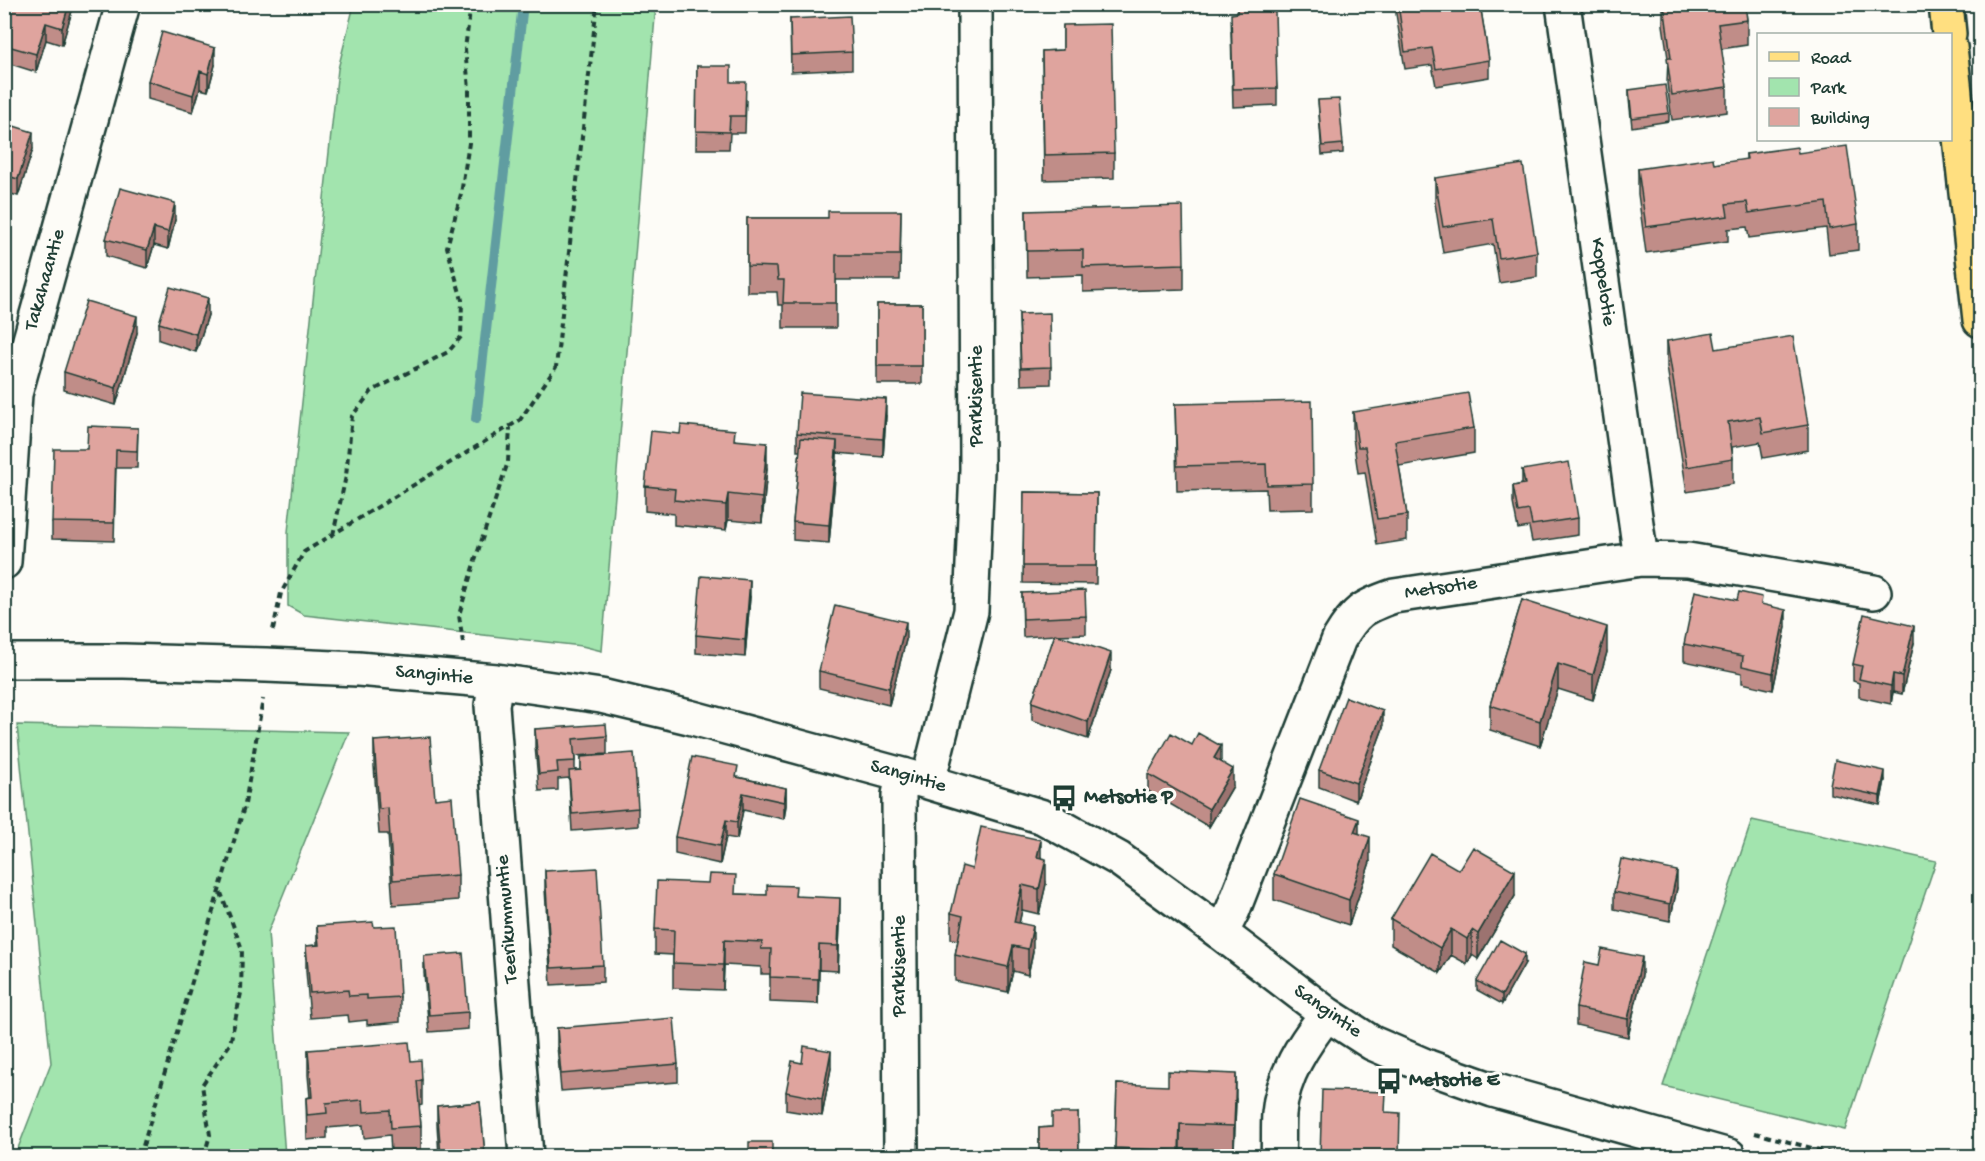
<svg xmlns="http://www.w3.org/2000/svg" width="1985" height="1161" viewBox="0 0 1985 1161" font-family="'Gochi Hand',sans-serif">
<style>
.green{fill:#a2e4ae;stroke:#609071;stroke-width:1.5}
.lines{fill:none;stroke-linecap:round;stroke-linejoin:round}
.stream{stroke:#619da1;stroke-width:10}
.minor-casing{stroke:#1f3d34;stroke-width:38}
.major-casing{stroke:#1f3d34;stroke-width:38}
.path{stroke:#1f3d34;stroke-width:4;stroke-dasharray:6 4.5;stroke-linecap:butt}
.minor{stroke:#fdfcf7;stroke-width:33}
.major{stroke:#ffdf80;stroke-width:33}
.wall{fill:#c08d88;stroke:#1f3d34;stroke-width:1.5}
.shaded-wall{fill:#9c736f;stroke:#1f3d34;stroke-width:1.5}
.building{fill:#dfa49e;stroke:#1f3d34;stroke-width:1.5}
.labels{text-anchor:middle;dominant-baseline:central;stroke-width:6;stroke-linejoin:round;paint-order:stroke}
.street-label{font-size:20px;fill:#1f3d34;stroke:#fdfcf7}
.poi-label{font-size:20px;font-weight:bold;fill:#1f3d34;stroke:#fdfcf7;text-anchor:start}
</style>
<rect width="100%" height="100%" fill="#fdfcf7"/>
<filter id="ink" filterUnits="userSpaceOnUse"><feTurbulence type="fractalNoise" baseFrequency=".0167" numOctaves="2"/><feDisplacementMap in="SourceGraphic" scale="12" xChannelSelector="R" yChannelSelector="G"/><feConvolveMatrix kernelMatrix="1 2 1 2 8 2 1 2 1" color-interpolation-filters="sRGB"/></filter>
<g filter="url(#ink)">
<path class="green" d="M354,5H656L602,651L582,646L304,615L288,606V532L338,69Z
M17,725L349,732L268,932L285,1156H15L51,1063Z
M1752,820L1936,861L1845,1130L1663,1086Z"/>
<g class="lines">
<path class="stream" d="M476,419L523,4"/>
<g class="minor-casing">
<path id="minor" d="M1563,4L1641,559
M4,562L15,394L123,4
M4,661H124L266,665L358,669L496,681L601,696L689,717L928,782L1043,817L1119,859L1221,933L1327,1014L1372,1043L1428,1067L1493,1090L1729,1156
M496,681L492,705L526,1156
M928,782L971,611L977,469L975,4
M1221,933L1233,910L1339,639C1356,611 1362,607 1394,596L1641,559L1688,560L1874,592
M901,1156L899,795L903,775
M1278,1156C1279,1143 1278,1128 1279,1114C1282,1076 1304,1043 1327,1014"/>
</g>
<g class="major-casing">
<path id="major" d="M1946,4L1949,34
M1950,47L1980,320"/>
</g>
<path class="path" d="M333,535L346,476L352,416L372,391L448,352L461,337L462,300L447,247L461,194L469,143V89L465,49L471,4
M273,630L281,593L304,552L520,420L556,367L597,4
M463,643L459,615L475,560L508,462L510,428
M1755,1133L1842,1156
M140,1156L245,804L263,699
M204,1156L210,1135L202,1085L230,1044L241,993L242,949L221,893"/>
<use href="#minor" class="minor"/>
<use href="#major" class="major"/>
</g>
<path class="wall" d="M4,4H74L62,45L46,40L36,72L4,62Z
M1396,4H1480L1489,60V77L1436,86L1432,65L1405,69L1396,14Z
M1617,4H1649L1618,9Z
M1663,4H1745L1747,20V45L1721,49L1727,87V112L1672,120L1667,83L1668,58L1663,25Z
M1269,12L1277,88V105L1233,107L1231,31Z
M790,19L852,52V69L791,72Z
M1063,25L1114,153V178L1044,180L1042,51L1063,50Z
M215,65L208,91L200,89L193,112L148,99V81Z
M697,66L746,100L745,133H730L729,149H696Z
M1629,90L1669,113V121L1632,127L1629,99Z
M1318,100L1343,144V153L1322,155Z
M4,123L33,149L18,196L4,192Z
M1798,153L1858,224V250L1829,254L1826,228L1749,238L1747,227L1728,229V241L1646,253L1638,194V169L1714,164L1746,160V154Z
M1435,178L1537,252V277L1499,283L1493,244L1443,253L1435,203Z
M901,211L900,280H836V328H783V305H778L777,292H747V218H828Z
M1026,211L1184,264V289L1083,292V275L1027,277Z
M175,220L168,249L154,245L147,268L106,256V239Z
M877,304H922V384H877Z
M1019,314L1051,367V384L1021,385Z
M208,315L196,352L159,340V323Z
M137,333L116,405L64,390V372Z
M1667,341L1716,349L1808,425V450L1763,458L1760,442L1732,447L1733,459V484L1687,492L1667,367Z
M1175,404L1313,484V509L1267,510L1266,489L1177,491Z
M1353,412L1474,428V453L1399,466L1407,515V540L1377,545L1365,472L1358,473L1353,438Z
M886,416L883,457L837,453L829,543L793,540V522L800,451H797V433Z
M138,428L137,468H116L114,541L52,539V522L87,449Z
M735,440L767,468L762,523L728,520L726,530L674,525V514L645,511V486Z
M1522,470L1578,518V535L1532,542L1529,527L1518,529L1513,503V486L1522,484Z
M1024,492L1097,493L1096,584L1023,583Z
M1022,593L1086,616V634L1059,635L1111,670L1088,739L1032,720V702L1055,635L1023,637Z
M750,597L745,657L696,653V635Z
M1522,600L1607,652L1593,700L1558,689L1540,746L1490,730V705Z
M1762,605L1786,627L1773,690L1742,683V673L1684,661V644Z
M906,640L889,705L819,688V671Z
M1914,643L1902,694L1893,692L1891,704L1859,697V683L1853,681V664Z
M1383,728L1356,801L1319,787V770Z
M535,729L607,736V754L575,756V770H581V757L638,808V826L572,831L569,778L558,779V790L539,791L535,746Z
M374,741L435,799L458,875V900L393,905L388,834H379L374,766Z
M1221,761L1233,786L1209,827L1148,791V774Z
M738,777L786,788V805L784,819L743,810L737,839L726,837L720,864L675,854V837Z
M1885,780L1880,805L1830,794V785Z
M1041,857L1046,884L1039,914L1022,910L1019,923L1033,951L1028,975L1013,971L1008,992L955,981V955L958,940L951,939V913L972,869Z
M1370,862L1349,925L1274,900V874Z
M1459,870L1515,896L1478,959L1472,955L1467,964L1451,955L1440,973L1391,945V919Z
M545,871L603,965V982L551,985L545,889Z
M1677,888L1670,921L1614,909V892Z
M736,894L796,896L840,924L838,971L819,970L818,1004L770,1002V974H761V967L724,965L723,990L673,988V955L655,954V929Z
M317,926L374,927L400,997V1022L367,1025V1020L349,1022L348,1015L310,1018L306,971V946L317,945Z
M424,956L468,1012V1029L429,1032L424,973Z
M1525,963L1502,1004L1477,990V981Z
M1642,975L1628,1037L1576,1025V1008Z
M557,1028L678,1064V1082L561,1091L557,1045Z
M4,1046L6,1064V1090H4Z
M308,1050L411,1061L422,1080V1105L419,1106L421,1126V1151L391,1154L390,1135L364,1138L363,1125L327,1128V1138L307,1140L306,1098L310,1097L308,1075Z
M802,1063L831,1068L822,1116L786,1110V1092Z
M1117,1084L1236,1099L1234,1151L1180,1149L1179,1156H1115Z
M480,1102L485,1156H439L437,1124V1106Z
M1078,1113L1079,1156H1039V1128L1052,1127Z"/>
<path class="shaded-wall" d="M69,4H74L62,45V28Z
M46,23V40L36,72V54Z
M215,48V65L208,91V74Z
M200,71V89L193,112V95Z
M33,132V149L18,196V179Z
M175,203V220L168,249V232Z
M154,228V245L147,268V250Z
M208,298V315L196,352V334Z
M137,316V333L116,405V388Z
M886,399V416L883,457V439Z
M837,441V458L829,543V525Z
M767,443V468L762,523V498Z
M728,494V520L726,530V505Z
M750,580V597L745,657V640Z
M1786,610V627L1773,690V673Z
M906,622V640L889,705V688Z
M1914,626V643L1902,694V676Z
M1607,627V652L1593,700V675Z
M1111,653V670L1088,739V722Z
M1558,664V689L1540,746V721Z
M1893,674V692L1891,704V686Z
M1383,711V728L1356,801V783Z
M1221,746V763L1214,758Z
M1233,769V786L1209,827V809Z
M1885,771V780L1880,805V796Z
M786,788V805L784,819V802Z
M743,793V810L737,839V822Z
M1359,819V844L1354,832Z
M726,820V837L720,864V846Z
M1370,837V862L1349,925V900Z
M1041,840V865L1037,857Z
M1046,859V884L1039,914V889Z
M1515,871V896L1478,959V934Z
M1677,871V888L1670,921V904Z
M1022,885V910L1014,947V922Z
M840,898V924L838,971V946Z
M1033,926V951L1028,975V949Z
M1451,929V955L1440,973V948Z
M1472,930V955L1467,964V939Z
M724,940V965L723,990V965Z
M819,945V970L818,1004V979Z
M1013,946V971L1008,992V967Z
M1525,954V963L1502,1004V995Z
M1642,957V975L1628,1037V1019Z
M831,1051V1068L822,1116V1099Z
M1236,1074V1099L1234,1151V1126Z
M1180,1124V1149L1179,1156Z"/>
<path class="building" d="M4,4H69L62,28L46,23L36,54L4,45Z
M1237,4H1269V12H1275L1277,88L1233,89L1231,14L1237,13Z
M1398,4H1480L1489,60L1436,69L1432,48L1405,52Z
M1664,4H1745L1747,20L1718,24L1727,87L1672,95L1667,58H1671Z
M850,16L852,52L791,55L790,19Z
M1111,24L1114,153L1044,155L1042,51L1063,50V25Z
M162,32L215,48L208,74L200,71L193,95L148,81Z
M697,66H731V82H746L745,116H730L729,132L696,131Z
M1665,85L1669,113L1632,118L1629,90Z
M1339,99L1343,144L1322,146L1318,100Z
M4,123L33,132L18,179L4,175Z
M1847,146L1858,224L1829,229L1826,202L1749,213L1747,202L1726,204L1728,216L1646,227L1638,169L1713,158L1714,164L1747,159L1746,154L1797,147L1798,153Z
M1523,164L1537,252L1499,258L1493,219L1443,227L1435,178Z
M120,188L175,203L168,232L154,228L147,250L106,239Z
M1183,206L1184,264L1083,267V250L1027,251L1026,211Z
M828,211H901L900,255H836V303H783L784,280H778L777,267L747,266V218H828Z
M170,287L208,298L196,334L159,323Z
M86,301L137,316L116,388L64,372Z
M877,304H922V366H877Z
M1050,313L1051,367L1021,368L1019,314Z
M1713,333L1716,349L1793,336L1808,425L1763,433L1760,417L1728,422L1733,459L1687,467L1667,341Z
M800,393L886,399L883,439L797,433Z
M1468,393L1474,428L1395,441L1407,515L1377,519L1365,447H1358L1353,412Z
M1312,401L1313,484L1267,485L1266,464L1177,466L1175,404Z
M681,425L735,430L734,440L767,443L762,498L728,494L726,505L674,500L675,489L645,486L651,431L680,434Z
M88,426L138,428L137,451L116,450L114,523L52,522L54,449H87Z
M801,438L837,441L829,525L793,522Z
M1569,462L1578,518L1532,525L1529,510L1518,512L1513,486L1525,484L1522,470Z
M1024,492L1097,493L1096,566H1023Z
M701,576L750,580L745,640L696,635Z
M1085,590L1086,616L1023,619L1022,593Z
M1695,591L1737,600L1739,592L1762,597L1761,604L1786,610L1773,673L1742,666L1743,656L1684,644Z
M1522,600L1607,627L1593,675L1558,664L1540,721L1490,705Z
M835,605L906,622L889,688L819,671Z
M1864,614L1914,626L1902,676L1893,674L1891,686L1859,679L1862,666L1853,664Z
M1055,634L1111,653L1088,722L1032,702Z
M1346,697L1383,711L1356,783L1319,770Z
M606,724L607,736L573,739L575,761L557,762L558,772L539,774L535,729Z
M1171,733L1192,745L1198,733L1221,746L1214,758L1233,769L1209,809L1148,774Z
M430,737L435,799L452,797L458,875L393,880L388,808L379,809L374,741Z
M634,753L638,808L572,814L569,771L581,770V757Z
M692,757L738,766L736,777L786,788L784,802L743,793L737,822L726,820L720,846L675,837Z
M1835,760L1885,771L1880,796L1830,785Z
M1300,799L1359,819L1354,832L1370,837L1349,900L1274,874Z
M981,827L1041,840L1037,857L1046,859L1039,889L1022,885L1014,922L1033,926L1028,949L1013,946L1008,967L955,955L963,916L951,913L962,866L972,869Z
M1473,847L1515,871L1478,934L1472,930L1467,939L1451,929L1440,948L1391,919L1430,853L1459,870Z
M1621,859L1677,871L1670,904L1614,892Z
M597,868L603,965L551,968L545,871Z
M709,874L736,875L735,894L767,895V885L796,886L795,896L840,898L838,946L819,945L818,979L770,977L771,949H761L762,942L724,940L723,965L673,963L674,930L655,929L657,881L708,883Z
M373,922L374,927L396,926L400,997L367,999V995L349,996L348,990L310,993L306,946L319,945L317,926Z
M1500,940L1525,954L1502,995L1477,981Z
M1602,949L1642,957L1628,1019L1576,1008L1585,962L1599,965Z
M463,953L468,1012L429,1015L424,956Z
M674,1018L678,1064L561,1074L557,1028Z
M409,1042L411,1061L421,1060L422,1080L417,1081L421,1126L391,1128L390,1110L364,1112L363,1100L326,1103L327,1113L307,1115L306,1098L312,1097L308,1050Z
M4,1046L6,1064L4,1065Z
M804,1046L831,1051L822,1099L786,1092L792,1061L802,1063Z
M1168,1071L1236,1074L1234,1126L1180,1124L1179,1151L1115,1148L1117,1084L1168,1086Z
M1322,1090L1386,1092L1385,1112L1400,1113L1399,1156H1320Z
M480,1102L485,1155L467,1156H441L437,1106Z
M1052,1113H1078L1079,1155H1039V1128L1052,1127Z
M749,1142H772V1156H749Z"/>
</g>
<defs>
<g id="bus-bare" transform="scale(2.07)"><path d="M-5-6H5V4H4V6H2V4H-2V6H-4V4H-5ZM-3.5-4V0h7V-4ZM-3.5 1.2v1.5H-2V1.2ZM2 1.2v1.5H3.5V1.2Z" fill="#1f3d34" stroke="#fdfcf7" stroke-width="2.5" paint-order="stroke"/></g>
</defs>
<g fill-rule="evenodd">
<use href="#bus-bare" x="1064" y="798"/>
<use href="#bus-bare" x="1389" y="1081"/>
</g>
<g class="labels">
<g class="street-label">
<text transform="translate(46 280) rotate(-74)">Takahaantie</text>
<text transform="translate(1602 282) rotate(82)">Koppelotie</text>
<text transform="translate(977 396) rotate(-90)">Parkkisentie</text>
<text transform="translate(1441 589) rotate(-8)">Metsotie</text>
<text transform="translate(434 676) rotate(5)">Sangintie</text>
<text transform="translate(908 777) rotate(16)">Sangintie</text>
<text transform="translate(508 919) rotate(-94)">Teerikummuntie</text>
<text transform="translate(900 966) rotate(-90)">Parkkisentie</text>
<text transform="translate(1327 1012) rotate(35)">Sangintie</text>
</g>
<g class="poi-label">
<text x="1084" y="798">Metsotie P</text>
<text x="1409" y="1081">Metsotie E</text>
</g>
</g>
<rect width="1985" height="1161" fill="none" stroke="#fdfcf7" stroke-width="24"/>
<rect x="12" y="12" width="1961" height="1137" fill="none" stroke="#1f3d34" stroke-width="2" filter="url(#ink)"/>
<rect x="1757" y="33" width="195" height="108" fill="#fdfcf7" stroke="#a4b0a9" stroke-width="1.5"/>
<rect x="1769" y="52" width="30" height="9" fill="#ffdf80" stroke="#a4b0a9" stroke-width="1.5"/>
<text x="1811" y="63" font-size="18" fill="#1f3d34">Road</text>
<rect x="1769" y="78" width="30" height="18" fill="#a2e4ae" stroke="#a4b0a9" stroke-width="1.5"/>
<text x="1811" y="93" font-size="18" fill="#1f3d34">Park</text>
<rect x="1769" y="108" width="30" height="18" fill="#dfa49e" stroke="#a4b0a9" stroke-width="1.5"/>
<text x="1811" y="123" font-size="18" fill="#1f3d34">Building</text>
</svg>
